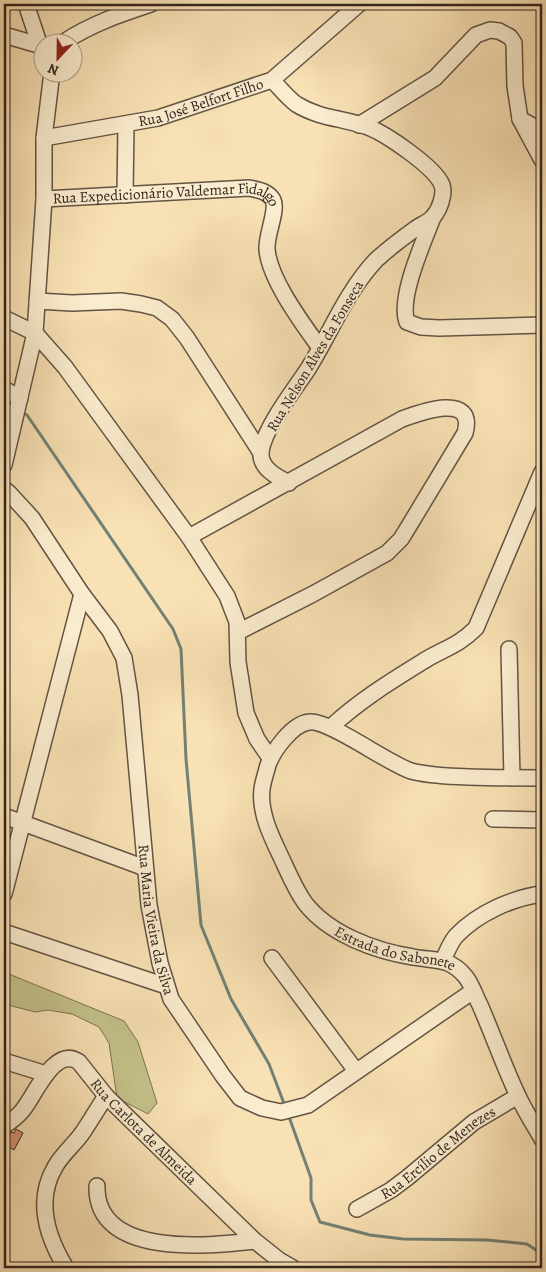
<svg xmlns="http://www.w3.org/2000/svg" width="546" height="1272" viewBox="0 0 546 1272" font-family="Alegreya,serif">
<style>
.green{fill:#c4c189;stroke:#7a7354}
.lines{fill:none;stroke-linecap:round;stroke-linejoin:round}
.stream{stroke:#728174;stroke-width:3}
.building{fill:#da9477;stroke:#31251f}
.minor-casing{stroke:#635444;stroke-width:18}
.minor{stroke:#faecce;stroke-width:15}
.labels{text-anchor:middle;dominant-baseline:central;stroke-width:4;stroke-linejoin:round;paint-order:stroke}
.street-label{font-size:15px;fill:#31251f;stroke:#faecce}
</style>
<rect width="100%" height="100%" fill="#f8e1b4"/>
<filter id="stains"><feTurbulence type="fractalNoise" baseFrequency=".004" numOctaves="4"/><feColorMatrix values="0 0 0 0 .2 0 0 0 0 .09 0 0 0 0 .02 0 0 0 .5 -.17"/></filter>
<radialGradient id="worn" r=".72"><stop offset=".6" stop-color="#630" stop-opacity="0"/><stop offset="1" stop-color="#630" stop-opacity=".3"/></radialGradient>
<path class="green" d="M4,972L124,1021L138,1042L157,1103L148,1114L117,1098L109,1043L99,1027L72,1014L48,1010L35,1012L4,1004Z"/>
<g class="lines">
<path class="stream" d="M4,405L13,409
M21,412L27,415L173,629L181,649L186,759L201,925L231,999L269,1064L285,1106
M288,1114L311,1178V1200L320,1222L370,1235L403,1239L487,1240L527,1244L542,1254"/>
</g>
<path class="building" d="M16,1129L23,1133L14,1150L4,1144L9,1134L12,1132L14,1133Z"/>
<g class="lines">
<g class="minor-casing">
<g id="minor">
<path d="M26,4L40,46"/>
<path d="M4,35L42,46"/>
<path d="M64,42C91,24 121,14 151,4"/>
<path d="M272,80C280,88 287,97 296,104C320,119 344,118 368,127C386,134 435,167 442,185C445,194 440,209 433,217C429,222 420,225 415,229C401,239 388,249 376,260C346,292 331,332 308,369C294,390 265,427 261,451C259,468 277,477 289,483"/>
<path d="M520,119L542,131"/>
<path d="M359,125L435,78L476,35L490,30L499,31L510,37L514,43L515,86L520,119L542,160"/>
<path id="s1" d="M44,138L158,118L272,80L359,4"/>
<path d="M125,195L126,124"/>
<path id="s2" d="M44,199L249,188C258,190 268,191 273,200C278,210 266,235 267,249C269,279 303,324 320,348"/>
<path d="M433,217C424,241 398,298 407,322L421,327L439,328L542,325"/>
<path d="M37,301L72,303L121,301L141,304L157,308L172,319L187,338L261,453"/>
<path d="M4,318L35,333L65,367L189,537L227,596L237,622L238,662L246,713L257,739L270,758"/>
<path d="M4,389L20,398"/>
<path d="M4,465L35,333L44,199V138L52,72"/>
<path id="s3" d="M4,489L10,494L32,518L82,594L110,631L124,658L130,695L149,905L160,963L171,999L223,1076L240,1098L262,1108L281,1112L308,1105L473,991"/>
<path d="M189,537L402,419C421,412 476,392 465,433L409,526L401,539L387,553L313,594L238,632"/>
<path d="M509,649L512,778"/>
<path d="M331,727C360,700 393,680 427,659C446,648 459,645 476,628L542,472"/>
<path id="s4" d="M542,778C518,778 493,778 468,777C449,776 430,776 411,771C387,763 328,719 309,722C292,724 273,751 268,765C266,773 263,781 262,789C259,813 272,838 282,859C289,874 295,889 305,903C329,934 375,951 413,957C434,961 449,957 465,976C472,984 475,996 480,1005C493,1035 504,1066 518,1096C525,1111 534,1125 542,1139"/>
<path d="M4,816L145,868"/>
<path d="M493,819L542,820"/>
<path d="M4,894L82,594"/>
<path d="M4,932L166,986"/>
<path d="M272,958L356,1071"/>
<path d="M443,960C447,952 450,943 456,936C478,913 512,898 542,894"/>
<path d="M4,1061L46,1074"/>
<path id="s5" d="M4,1126C10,1122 17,1117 22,1111C35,1096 54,1045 79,1062L106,1096L255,1241L279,1260L293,1268"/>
<path d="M97,1186C95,1258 208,1246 255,1241"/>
<path id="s6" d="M357,1209L391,1190L407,1178L474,1122L518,1096"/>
<path d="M66,1268C47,1237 35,1201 55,1167C62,1154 75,1144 83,1132C91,1120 98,1108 106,1096"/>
</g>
</g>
<use href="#minor" class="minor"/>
</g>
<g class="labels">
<g class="street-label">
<text stroke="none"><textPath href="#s1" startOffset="161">Rua José Belfort Filho</textPath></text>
<text stroke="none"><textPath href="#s2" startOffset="124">Rua Expedicionário Valdemar Fidalgo</textPath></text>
<text transform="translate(315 356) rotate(-59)">Rua Nelson Alves da Fonseca</text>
<text stroke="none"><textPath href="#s3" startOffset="472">Rua Maria Vieira da Silva</textPath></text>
<text stroke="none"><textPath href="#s4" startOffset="559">Estrada do Sabonete</textPath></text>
<text stroke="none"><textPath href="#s5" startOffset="202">Rua Carlota de Almeida</textPath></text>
<text stroke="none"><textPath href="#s6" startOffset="99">Rua Ercílio de Menezes</textPath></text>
</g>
</g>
<rect width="546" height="1272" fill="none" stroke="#f8e1b4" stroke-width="20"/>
<rect x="5" y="5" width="536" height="1262" fill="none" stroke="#31251f" stroke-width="2.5"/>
<rect x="10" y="10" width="526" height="1252" fill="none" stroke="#31251f"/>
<g transform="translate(58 58) rotate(202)"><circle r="24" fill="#faecce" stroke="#aa9c88"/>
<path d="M0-4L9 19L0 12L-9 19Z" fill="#8f2418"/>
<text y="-8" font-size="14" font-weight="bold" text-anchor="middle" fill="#31251f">N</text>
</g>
<rect width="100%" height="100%" filter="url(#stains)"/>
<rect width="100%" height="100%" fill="url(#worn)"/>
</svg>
